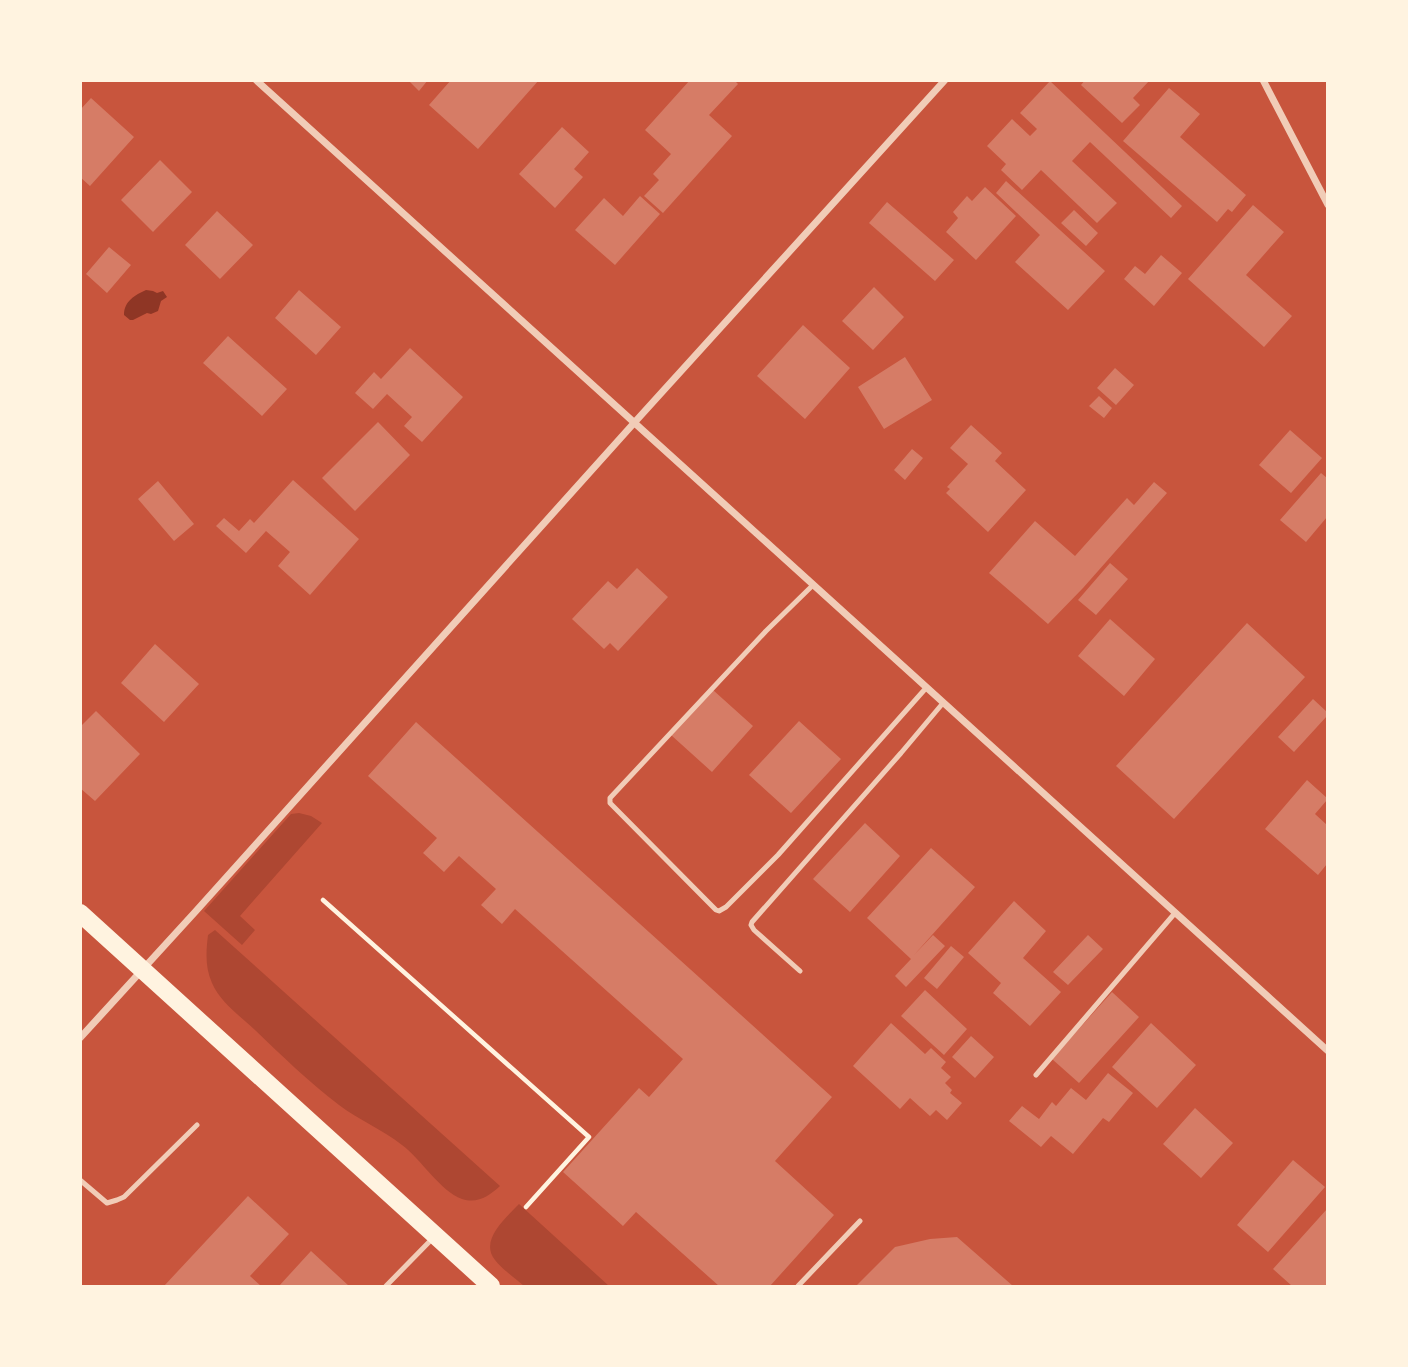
<svg xmlns="http://www.w3.org/2000/svg" width="1408" height="1367" viewBox="0 0 1408 1367" font-family="Commissioner,sans-serif">
<style>
.green{fill:#ae4732}
.water{fill:#8f3625}
.building{fill:#d67c66}
.lines{fill:none;stroke-linecap:round;stroke-linejoin:round}
.path{stroke:#fff3e0;stroke-width:4.5}
.service{stroke:#f1ccb7;stroke-width:5}
.minor{stroke:#f1ccb7;stroke-width:7}
.primary{stroke:#fff3e0;stroke-width:18}
</style>
<rect width="100%" height="100%" fill="#c8553d"/>
<path class="green" d="M299,813L311,816L322,823L240,916L255,930L242,945L204,911L291,814Z
M215,930L500,1186C489,1196 478,1204 462,1199C440,1191 421,1159 402,1145C383,1130 359,1120 339,1105C309,1082 282,1056 255,1030C240,1016 220,1002 212,983C205,967 206,952 208,935Z
M519,1204L609,1286H524C515,1278 503,1270 495,1260C479,1240 506,1218 519,1204Z"/>
<path class="water" d="M146,290L153,291L157,293L163,291L167,297L161,301L158,311L151,314L147,313L133,320H130L124,315C124,301 135,295 146,290Z"/>
<path class="building" d="M408,80H428L419,91Z
M451,80H539L478,149L429,105Z
M690,80H734L738,84L709,115L732,136L663,213L644,196L659,180L653,174L671,154L645,130Z
M1085,80H1150L1133,98L1140,105L1122,123L1081,85Z
M1050,81L1182,206L1171,218L1090,142L1072,161L1117,203L1097,223L1041,170L1022,190L1001,170L1006,164L987,146L1012,119L1030,136L1037,129L1020,113Z
M1169,88L1200,114L1180,137L1246,195L1232,212L1228,209L1217,222L1123,141Z
M91,98L134,137L90,186L80,177V110Z
M562,127L589,152L574,169L583,177L555,208L519,174Z
M160,160L192,192L153,232L121,200Z
M1006,181L1105,271L1068,310L1015,262L1040,235L996,193Z
M985,187L1016,216L976,260L946,232L958,218L953,212L967,196L972,201Z
M640,196L660,214L615,265L575,230L604,198L623,216Z
M887,202L954,260L935,281L869,223Z
M1253,205L1284,232L1246,275L1292,316L1264,347L1188,279Z
M1074,210L1098,233L1086,246L1061,223Z
M217,211L253,245L220,279L185,245Z
M109,247L131,265L107,293L86,274Z
M1161,255L1182,273L1154,306L1124,279L1135,266L1145,274Z
M874,287L904,317L873,350L842,321Z
M299,290L341,327L316,355L275,318Z
M803,325L850,368L805,419L757,376Z
M228,336L287,389L262,416L203,363Z
M410,348L463,397L422,442L404,426L412,417L387,394L373,409L355,393L374,372L381,379Z
M905,357L932,400L884,429L858,387Z
M1115,368L1134,385L1116,405L1097,388Z
M1099,396L1112,408L1104,418L1089,406Z
M378,422L410,455L355,511L322,478Z
M971,425L1002,453L995,461L1026,490L988,532L946,493L950,489L947,487L968,464L950,448Z
M1290,430L1322,458L1291,493L1259,465Z
M912,449L923,458L905,480L894,470Z
M1321,473L1327,478V517L1306,542L1280,520Z
M293,480L359,539L310,595L278,566L290,552L266,531L246,553L216,526L224,518L239,531L250,519L254,523Z
M158,481L194,524L174,541L138,499Z
M1154,482L1167,493L1083,588L1048,624L989,573L1035,521L1075,556L1127,498L1134,505Z
M1110,563L1128,579L1096,615L1078,600Z
M637,568L668,597L618,651L610,643L604,649L572,619L608,581L617,589Z
M1110,619L1155,659L1124,696L1078,656Z
M1247,623L1305,677L1174,819L1116,766Z
M155,644L199,684L164,722L121,683Z
M713,690L753,726L712,772L671,735Z
M1313,699L1327,712V716L1294,752L1278,737Z
M96,711L140,754L95,801L80,788V727Z
M799,721L841,759L791,813L749,775Z
M416,722L832,1097L775,1161L834,1215L770,1286H719L636,1212L623,1226L563,1172L639,1088L649,1097L683,1059L515,909L502,924L481,905L496,889L459,856L444,872L423,853L437,838L368,776Z
M1307,780L1327,798V800L1315,814L1327,825V864L1318,875L1265,829Z
M865,823L900,856L850,912L813,879Z
M931,848L975,887L914,955L933,935L945,946L906,987L895,976L911,959L867,918Z
M1014,901L1046,931L1023,958L1061,992L1030,1026L993,993L1001,983L968,953Z
M1088,935L1103,949L1068,985L1053,972Z
M951,946L964,957L937,989L924,978Z
M925,990L967,1029L944,1055L901,1016Z
M1112,992L1139,1017L1079,1083L1052,1059Z
M891,1023L925,1054L931,1048L946,1062L941,1068L951,1077L945,1083L952,1090L950,1093L962,1103L947,1120L936,1110L930,1116L910,1098L900,1109L853,1066Z
M1151,1023L1196,1065L1157,1108L1112,1067Z
M971,1036L994,1057L975,1078L952,1057Z
M1108,1073L1133,1093L1109,1122L1103,1118L1073,1154L1051,1136L1041,1147L1009,1121L1022,1106L1039,1119L1052,1102L1056,1106L1071,1088L1086,1100Z
M1195,1108L1233,1143L1201,1178L1163,1144Z
M1293,1160L1325,1187L1268,1252L1237,1225Z
M248,1196L289,1234L250,1276L261,1286H164Z
M1327,1209V1286H1292L1273,1269Z
M957,1237L1013,1286H856L895,1247L930,1239Z
M311,1251L349,1286H279Z"/>
<g class="lines">
<path class="path" d="M323,900L589,1137L526,1207"/>
<path class="service" d="M812,586L766,631L610,798V803L716,910L719,911L726,907L778,855L926,688
M800,971L754,930L751,925L752,922L901,753L943,703
M1036,1075L1175,913
M80,1180L107,1203L117,1200L124,1197L197,1125
M386,1286L433,1238
M798,1286L860,1221"/>
<path class="minor" d="M256,80L1328,1051
M1263,80L1328,205
M80,1038L196,911L634,423L945,80"/>
<path class="primary" d="M80,913L491,1286"/>
</g>
<rect width="1408" height="1367" fill="none" stroke="#fff3e0" stroke-width="164"/>
</svg>
